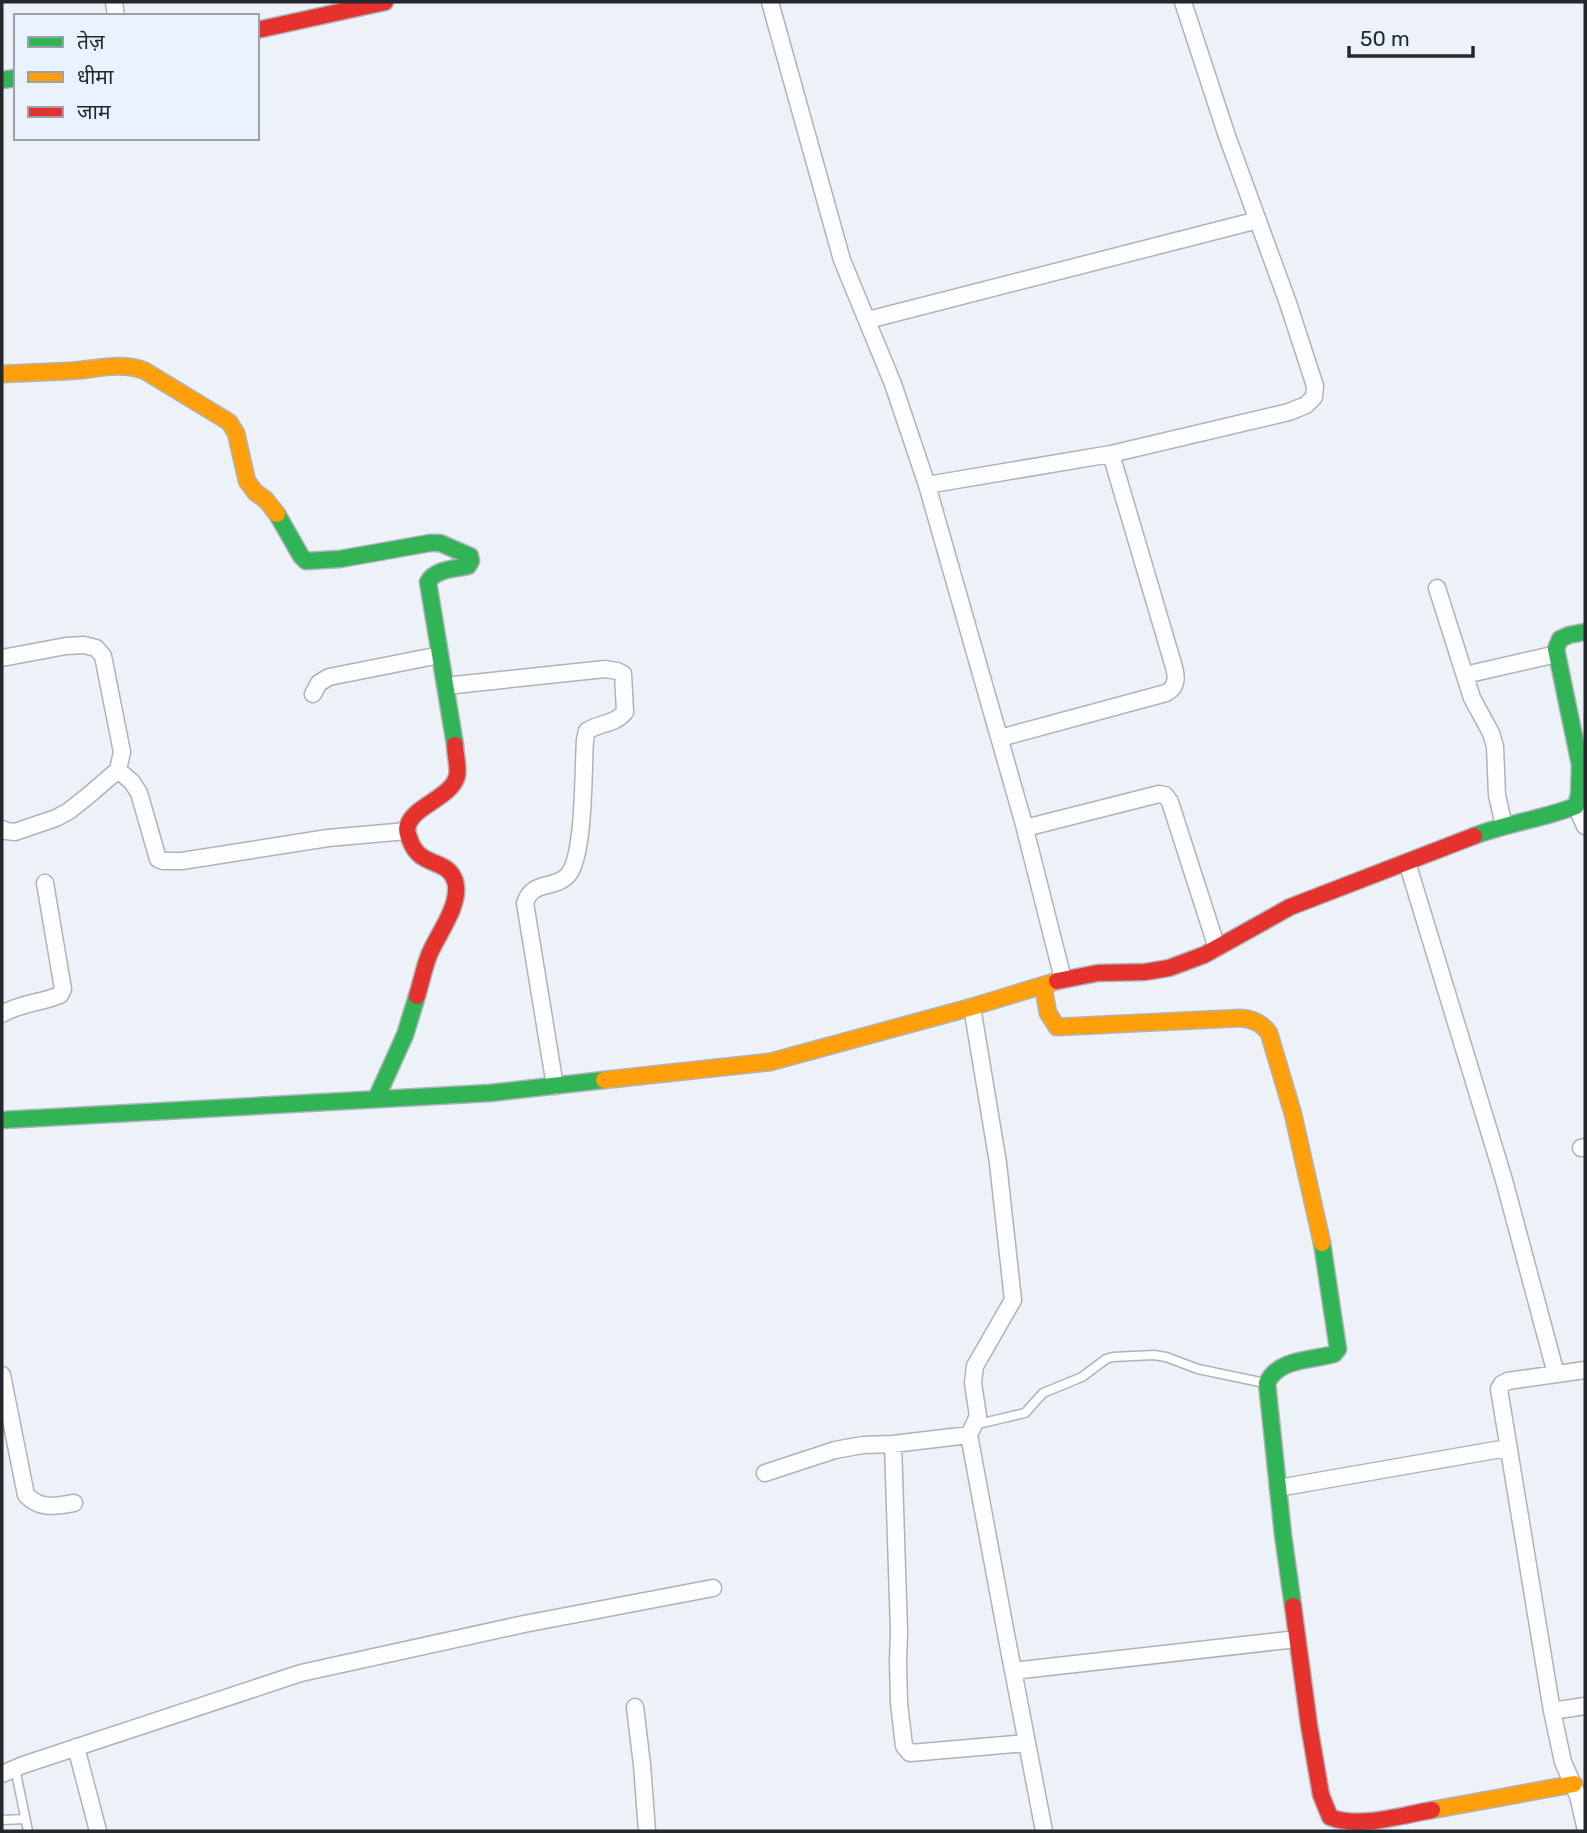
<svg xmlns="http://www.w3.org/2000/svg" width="1587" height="1833" viewBox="0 0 1587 1833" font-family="Rubik,'Noto Sans Devanagari',sans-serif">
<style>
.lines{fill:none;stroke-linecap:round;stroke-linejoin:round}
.lane-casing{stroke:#afb3b8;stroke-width:11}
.street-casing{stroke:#afb3b8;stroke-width:19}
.fast-casing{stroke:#afb3b8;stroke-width:19}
.slow-casing{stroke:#afb3b8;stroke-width:19}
.jam-casing{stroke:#afb3b8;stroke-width:19}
.lane{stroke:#fcfdfe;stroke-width:8}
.street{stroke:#fcfdfe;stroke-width:16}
.fast{stroke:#30b455;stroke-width:16}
.slow{stroke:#ff9f0a;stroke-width:16}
.jam{stroke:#e5322d;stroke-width:16}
</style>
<rect width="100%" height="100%" fill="#edf2f8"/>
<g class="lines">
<g class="lane-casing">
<path id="lane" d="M974,1425L1025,1413L1043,1393L1082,1377L1106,1359L1113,1357L1154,1355L1166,1357L1198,1369L1265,1383
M15,1768L28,1831
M2,1820L25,1819"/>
</g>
<g class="street-casing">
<path id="street" d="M114,2L116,16
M770,2L842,260L893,384L927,485L1023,821L1063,979
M868,320L1258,220
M927,485L1111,454L1289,412L1306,405L1314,397L1315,386L1288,303L1227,136L1183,2
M1437,588L1472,698L1491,733L1495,747L1497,795L1504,826
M2,658L66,646L84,645L96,648L103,656L122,752L118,770L89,795L69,811L56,818L15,832L6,831L2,829
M1465,675L1557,654
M445,686L605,669L617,671L623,674L625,712C614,725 601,722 587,731L585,740C583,767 585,856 568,875C555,890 533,879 525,903L555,1086
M313,694L319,683L329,677L440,655
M1000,738L1166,693C1181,685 1175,670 1171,657L1111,454
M118,770L132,782L139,793L158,859L163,861H182L328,838L407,831
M1576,806L1585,826
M1025,828L1159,794L1165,795L1170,802L1217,948
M1407,862L1504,1180L1556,1374
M972,1007L998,1163L1013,1300L975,1366L973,1383L978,1416L969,1435L1006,1634L1044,1831
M2,1014C20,1003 41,1003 60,995L63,989L45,883
M1581,1148L1585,1147
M1585,1370L1508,1381L1502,1384L1499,1389L1552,1711L1563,1762L1578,1796L1585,1826
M2,1375L26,1495C41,1510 55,1506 74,1503
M893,1444L899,1632L898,1661L899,1703L904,1746L910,1753L1026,1743
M765,1473L835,1450L863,1445L893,1444L969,1435
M1278,1488L1507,1448
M1013,1671L1297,1639
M635,1707L642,1765L647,1831
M1552,1711L1585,1706
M76,1747L98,1831
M2,1774L23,1765L301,1673L524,1624L713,1588"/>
</g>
<g class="fast-casing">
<path id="fast" d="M2,80L16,78
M277,514L301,556L306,561L340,559L430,543H440L470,556L471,561L468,566C455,569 435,569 428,582L455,745
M1474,836C1507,823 1543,819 1576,806L1579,795L1580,765L1556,649L1560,639L1569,635L1585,632
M376,1099L405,1035L417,996
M2,1120L490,1093L604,1080
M1293,1606L1283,1535L1267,1383C1279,1358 1310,1361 1334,1354L1338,1349L1322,1243"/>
</g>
<g class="slow-casing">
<path id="slow" d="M2,374C24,373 46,372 69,371C94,370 121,361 145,371L229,422L236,433L247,481L255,492L266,500L277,514
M1043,985L1048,1013L1057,1027L1241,1018C1253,1019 1262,1023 1269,1033L1293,1114L1322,1243
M604,1080L770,1062L972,1007L1057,981
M1432,1810L1574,1784"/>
</g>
<g class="jam-casing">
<path id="jam" d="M257,30L385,2
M1057,981L1098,973L1145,972L1169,968L1204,955L1290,907L1474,836
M417,996C421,983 424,968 429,955C437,935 462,904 455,881C447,857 420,869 410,840C408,835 406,830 408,825C415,805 451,798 457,776C459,768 455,754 455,745
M1293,1606L1309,1725L1321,1795L1330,1817C1358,1829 1402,1815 1432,1810"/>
</g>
<use href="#lane" class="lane"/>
<use href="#street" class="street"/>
<use href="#fast" class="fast"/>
<use href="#slow" class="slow"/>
<use href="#jam" class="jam"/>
</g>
<rect width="1587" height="1833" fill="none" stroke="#24272b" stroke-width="7"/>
<rect x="14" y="14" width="245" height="126" fill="#e9f2fc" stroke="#9aa1a8" stroke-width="2"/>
<rect x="28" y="37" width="35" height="10" fill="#30b455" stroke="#9aa1a8" stroke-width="2"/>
<text x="77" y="49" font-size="21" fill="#24272b">तेज़</text>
<rect x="28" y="72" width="35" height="10" fill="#ff9f0a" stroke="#9aa1a8" stroke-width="2"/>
<text x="77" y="84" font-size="21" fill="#24272b">धीमा</text>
<rect x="28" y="107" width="35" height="10" fill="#e5322d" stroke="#9aa1a8" stroke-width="2"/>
<text x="77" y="119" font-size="21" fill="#24272b">जाम</text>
<path d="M1349 46v10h124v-10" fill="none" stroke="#24272b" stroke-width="3.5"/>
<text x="1360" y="46" font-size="21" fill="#24272b" stroke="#e9f2fc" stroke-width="5" paint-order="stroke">50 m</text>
</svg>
